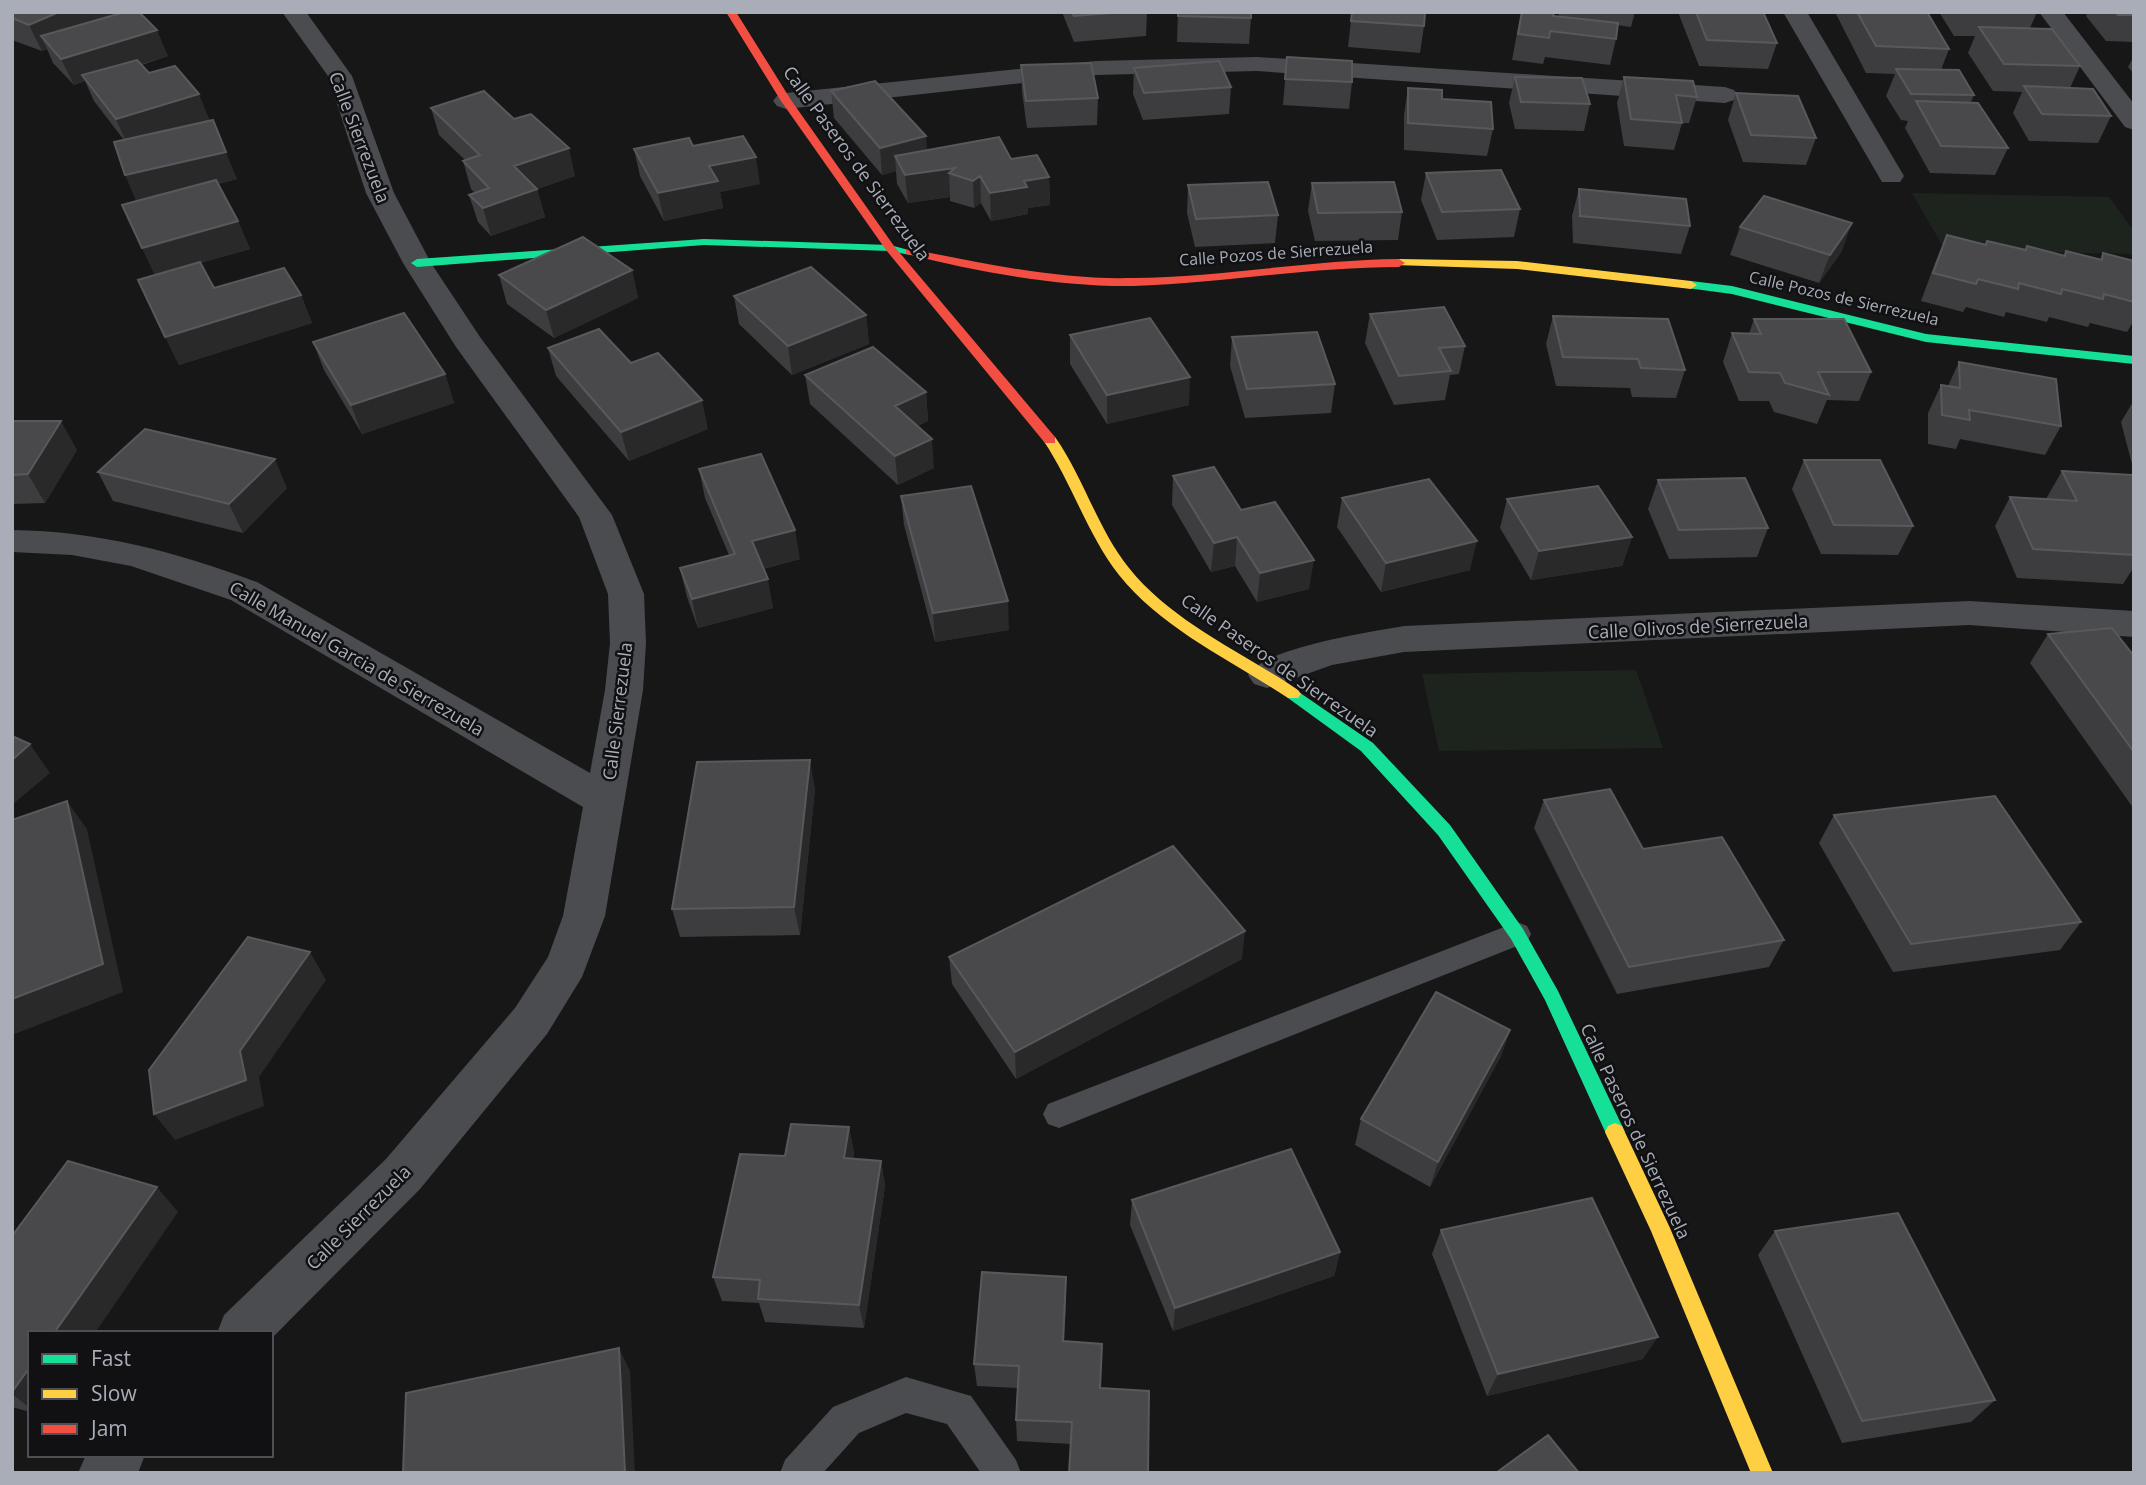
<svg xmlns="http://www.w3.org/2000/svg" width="2146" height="1485" viewBox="0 0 2146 1485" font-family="'Open Sans',sans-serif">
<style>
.green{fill:#1d241e}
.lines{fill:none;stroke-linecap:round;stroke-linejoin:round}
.lane{fill:#4b4c50;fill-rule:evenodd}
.street{fill:#4b4c50;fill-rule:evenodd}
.fast{fill:#16e098;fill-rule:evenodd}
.slow{fill:#ffcf43;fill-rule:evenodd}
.jam{fill:#f24e42;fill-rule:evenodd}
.wall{fill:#3d3d3f}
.shaded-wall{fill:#29292a}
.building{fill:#49494c;stroke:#58595d;stroke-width:2}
.labels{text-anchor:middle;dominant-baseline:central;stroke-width:5;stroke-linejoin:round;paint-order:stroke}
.far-street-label{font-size:16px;fill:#a8adb8;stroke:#111113}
.street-label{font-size:18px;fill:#a8adb8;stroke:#111113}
</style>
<rect width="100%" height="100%" fill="#171717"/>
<path class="green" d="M1912,193L2109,197L2134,231V254L1945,250Z
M1636,670L1663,748L1439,751L1422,674Z"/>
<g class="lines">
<path class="lane" d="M1517,922L1527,926L1531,934L1527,942L1059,1128L1048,1124L1043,1114L1048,1104Z
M906,1377L971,1396L1016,1460L1021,1473H981L947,1424L906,1413L859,1433L823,1473H780L785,1460L833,1407Z"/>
<path class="street" d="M282,12H306L352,76L394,193L431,263L480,337L612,515L644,594L646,643L643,690L605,916L582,977L547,1034L420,1189L271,1339V1333H217L224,1315L386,1159L515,1008L548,957L563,916L583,807L231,600L131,566L72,555L12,552V530C98,531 177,552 257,582L590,773L605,690L610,643L608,594L579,517L456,347L403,263L366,193L328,76Z
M1783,12H1807L1904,176L1900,182H1882Z
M2039,12H2063L2134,104V130L2125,127Z
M1257,57L1725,87L1734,90L1738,95L1734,100L1725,103L1257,71L1096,75L786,109L777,106L773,101L777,96L786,93L1096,61Z
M1969,601L2134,611V637L1969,625L1404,652L1332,665L1267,688L1254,684L1248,675C1265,647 1371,632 1404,626Z
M86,1455H145L138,1473H78Z"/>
<path class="fast" d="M704,239L890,245L916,252L910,255L890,251L704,245L417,267L411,263L417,259Z
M1691,281L1732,286L1926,334L2134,356V364L1926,342L1732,294L1687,288L1685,285Z
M1293,688L1373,743L1450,825L1523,929L1558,991L1625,1132L1622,1138L1615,1141L1608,1138L1545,1000L1511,939L1438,835L1361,751L1288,698L1285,694L1288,690Z"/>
<path class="slow" d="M1399,259L1517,261L1691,281L1697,285L1691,289L1517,269L1395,265V261Z
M1050,436L1055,437C1084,478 1097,528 1129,568C1172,622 1242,652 1298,690L1301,694L1298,698H1288C1231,660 1162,629 1119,575C1087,534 1072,483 1043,440Z
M1615,1123L1622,1126L1670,1228L1773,1473H1751L1651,1231L1605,1132L1608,1126Z"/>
<path class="jam" d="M726,12H736L791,100L894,246L1055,437V443H1045L886,250L781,101Z
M910,249C983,263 1057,280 1132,278C1222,277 1310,260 1399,259L1405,263L1399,267C1310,267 1222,283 1133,286C1057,287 979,272 906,254V250Z"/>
</g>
<path class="wall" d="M12,12H120L168,56L142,65L149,73L210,121L237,179L218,184L238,221L250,249L200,263L214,288L301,295L312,323L179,365L138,280L155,275L136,201L124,140L94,101L85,81L74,85L53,63L47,49L42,51L12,40Z
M1062,12H1147L1146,36L1074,42Z
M1178,12L1251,18L1249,44L1177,42Z
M1352,12L1424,26L1420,53L1348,47Z
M1521,12L1559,16V12H1635L1631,27L1617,25L1616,39L1610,65L1545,57L1543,64L1512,60Z
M1678,12H1763L1777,43L1768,69L1699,66Z
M1835,12H1927L1949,49L1941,70L1974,95L1971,102L2008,148L1995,175L1930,173L1905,128L1908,121L1901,120L1886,96L1895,74L1866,73Z
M1939,12H2037L2030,28L2080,66L2070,88L2111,116L2098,143L2029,141L2013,113L2022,92L1993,91L1968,53L1975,36H1954Z
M2088,12H2134V42L2106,41L2086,16Z
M2134,56V74L2128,67Z
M1287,57L1352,82L1349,109L1283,105Z
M1021,65L1098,98L1097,125L1027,128L1022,92Z
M1134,68L1231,87L1229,114L1143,120L1133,94Z
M1515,77L1590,104L1584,131L1515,129L1509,103Z
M1624,77L1697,97L1689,123H1682L1674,150L1624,146L1617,103Z
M1408,88L1442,99L1493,129L1487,156L1404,150V115Z
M831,91L927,150L1011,159L1049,177L1050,205L1028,208V214L991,221L981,203L974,208L950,201V197L908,203L897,184L896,171L882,175L834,118Z
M1736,93L1816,138L1806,165L1743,162L1728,120Z
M431,108L575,176L537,189L545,217L491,236L478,222L469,195L475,193L471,189L463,161L465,160L439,135Z
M634,149L760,184L720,192L723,208L664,221L640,176Z
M1426,173L1520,209L1514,237L1437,240L1421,200Z
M1312,183L1402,212L1398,240L1315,241L1308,211Z
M1188,185L1278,215L1275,243L1195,247L1187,213Z
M1579,189L1690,226L1681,254L1573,243L1572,216Z
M1740,227L1842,251L1819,283L1730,255Z
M1947,235L1986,245L2064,255L2066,251L2100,259L2103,253L2134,261V320L2127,332L2090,323L2088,327L2049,317L2047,322L2006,312L2004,317L1966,307L1963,312L1921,301L1935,263Z
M632,270L638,298L554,338L507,304L499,275Z
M734,296L866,315L869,344L792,375L739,324Z
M1370,314L1465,346L1459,374L1450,375L1445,400L1394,405L1365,343Z
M1553,316L1685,370L1676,398L1632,397L1630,388L1556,386L1546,344Z
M1754,319L1871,372L1859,401L1827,400L1817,424L1774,412L1769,401H1739L1723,362L1732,333L1749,334Z
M1070,335L1189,405L1107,424L1070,364Z
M1232,337L1335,384L1331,413L1245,418L1230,366Z
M313,342L445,374L454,403L362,434L324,370Z
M548,348L631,363L708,429L629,461L556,376Z
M1959,362L2061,426L2045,455L1960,439L1956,449L1928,444V413L1941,385L1948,386Z
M805,375L926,392L928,421L917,426L934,468L898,485L810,404Z
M2134,400V468H2133L2121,422Z
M12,421L77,450L45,503L12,504Z
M1804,460L1913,526L1898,555L1821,554L1792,489Z
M699,469L800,559L763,569L773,608L698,628L687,597L680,568L729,555L705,498Z
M2062,471L2134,479V571L2132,570L2123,584L2017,578L1995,526L2010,497L2046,499Z
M98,472L287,488L243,533L113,501Z
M1173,476L1241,510L1309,589L1257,602L1235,566L1211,572L1172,505Z
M1658,480L1768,528L1757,557L1669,559L1648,509Z
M901,496L1009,630L935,642L904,525Z
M1342,498L1470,570L1381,592L1337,527Z
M1507,499L1632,537L1622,566L1531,580L1500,528Z
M2048,634L2134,656V809L2030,663Z
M815,789L800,935L680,937L672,909Z
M1544,800L1643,849L1784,940L1769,967L1617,994L1534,828Z
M1834,815L2081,922L2060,950L1893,972L1819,843Z
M949,957L1242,959L1016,1079L952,984Z
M1510,1030L1501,1056L1430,1187L1355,1145L1361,1119Z
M849,1127L854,1153L853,1159L881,1161L885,1186L864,1328L765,1322L759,1303L722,1301L713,1277L785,1156Z
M1132,1200L1340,1252L1334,1276L1173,1331L1130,1225Z
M178,1212L30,1333V1412L12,1407V1236Z
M1441,1230L1643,1359L1487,1396L1432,1254Z
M1775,1231L1995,1400L1971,1422L1842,1443L1758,1255Z
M1066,1300L1064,1341L1102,1344L1071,1444L1017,1441L1016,1420L1018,1388L977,1386L974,1364Z"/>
<path class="shaded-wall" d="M59,12H120L121,15L41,36L47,49L42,51L29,25Z
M157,30L168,56L87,81L82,75L85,81L74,85L61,59Z
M199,94L210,121L128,146L116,119Z
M926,136L928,163L895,156L896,171L882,175L880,148Z
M569,148L575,176L521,194L514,166Z
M226,152L237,179L137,203L125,175Z
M756,157L760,184L720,192L723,208L664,221L658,193L709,166Z
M955,168L949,173L950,197L908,203L905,175Z
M980,176L981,203L974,208L973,181Z
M1049,177L1050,205L1028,208V214L991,221L990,193L1024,181Z
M537,189L545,217L491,236L483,208Z
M238,221L250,249L155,276L142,248Z
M1852,223L1842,251L1819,283L1830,255Z
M632,270L638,298L554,338L546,310Z
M301,295L312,323L179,365L165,337Z
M866,315L869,344L792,375L788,346Z
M445,374L454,403L362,434L351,405Z
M1190,377L1189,405L1107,424V395Z
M926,392L928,421L897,435L895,406Z
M702,400L708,429L629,461L621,432Z
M61,421L77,450L45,503L28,474Z
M932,439L934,468L898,485L895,456Z
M275,459L287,488L243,533L229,504Z
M795,530L800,559L757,570L752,541Z
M1237,537L1235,566L1211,572L1214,543Z
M1632,537L1622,566L1531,580L1539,551Z
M1477,541L1470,570L1381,592L1386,563Z
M1314,560L1309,589L1257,602L1260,573Z
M768,579L773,608L698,628L692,599Z
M1008,601L1009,630L935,642L933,613Z
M30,744L50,773L12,805V760Z
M810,760L815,789L800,935L794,907Z
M67,801L87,829L123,992L12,1035V999Z
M1245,931L1242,959L1016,1079L1015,1052Z
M310,952L326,980L259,1077L264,1106L175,1140L154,1114L240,1051Z
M1510,1030L1501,1056L1430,1187L1438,1162Z
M849,1127L854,1153L849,1183L844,1158Z
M881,1161L885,1186L864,1328L859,1305Z
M157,1187L178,1212L95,1333H54Z
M1340,1252L1334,1276L1173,1331L1175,1308Z
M1066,1277V1300L1063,1364V1341Z
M1658,1337L1643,1359L1487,1396L1498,1374Z
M619,1348L630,1371L635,1473H625Z
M30,1367V1408L12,1394V1392Z"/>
<path class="building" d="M12,12H59L29,25L12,18Z
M125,12H139L157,30L61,59L41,36Z
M1072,12H1123L1074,16Z
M1178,12H1251V18L1178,16Z
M1352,12H1425L1424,26L1351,21Z
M1522,12H1554L1553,16L1618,23L1616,39L1550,31L1549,38L1518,34Z
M1696,12H1763L1777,43L1707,40Z
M1857,12H1927L1949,49L1876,46Z
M2116,12H2134V15H2118Z
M1979,27L2052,29L2080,66L2004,64Z
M1287,57L1352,61V82L1285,79Z
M137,60L149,73L175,66L199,94L116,119L82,75Z
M1219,61L1231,87L1144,93L1134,68Z
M1091,63L1098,98L1026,101L1021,65Z
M1896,69L1959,70L1974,95L1911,94Z
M1515,77L1582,78L1590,104L1521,102Z
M1624,77L1693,81L1697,97L1676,95L1682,123L1631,119Z
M875,81L926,136L880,148L831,91Z
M2024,86L2093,89L2111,116L2042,114Z
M1408,88L1442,90V99L1491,102L1493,129L1408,123Z
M484,91L514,119L531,114L569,148L514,166L537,189L483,208L469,195L489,188L463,161L480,155L431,108Z
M1736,93L1798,96L1816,138L1751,135Z
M1916,101L1978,103L2008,148L1941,146Z
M213,120L226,152L125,175L114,142Z
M743,136L756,157L709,166L718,181L658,193L634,149L689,138L693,146Z
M999,137L1011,159L1037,155L1049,177L1024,181L1027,187L990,193L980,176L973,181L949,173L955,168L905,175L895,156Z
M1501,170L1520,209L1442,212L1426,173Z
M216,180L238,221L142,248L122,205Z
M1268,182L1278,215L1196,219L1188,185Z
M1394,182L1402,212L1318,213L1312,183Z
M1579,189L1686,199L1690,226L1580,216Z
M1764,196L1852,223L1830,255L1740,227Z
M1947,235L1986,245L1987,241L2026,250L2027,246L2065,256L2066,251L2102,260L2103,253L2134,261V302L2104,294L2103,299L2062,289L2061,294L2019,283L2018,289L1978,279L1976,284L1933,273Z
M583,237L632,270L546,310L499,275Z
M200,262L214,288L284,268L301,295L165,337L138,280Z
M811,267L866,315L788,346L734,296Z
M1444,307L1465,346L1439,348L1451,371L1399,376L1370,314Z
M404,313L445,374L351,405L313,342Z
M1553,316L1668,319L1685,370L1641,368L1638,359L1563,357Z
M1150,318L1190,377L1107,395L1070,335Z
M1754,319H1844L1871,372H1818L1829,395L1785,383L1780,373L1749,372L1732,333L1761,334Z
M599,329L631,363L658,353L702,400L621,432L548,348Z
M1317,332L1335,384L1247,389L1232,337Z
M873,347L926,392L895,406L932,439L895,456L805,375Z
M1959,362L2056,379L2061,426L1969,410L1970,420L1942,415L1941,385L1960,388Z
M12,421H61L28,474L12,475Z
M145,429L275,459L229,504L98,472Z
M761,454L795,530L752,541L768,579L692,599L680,568L735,554L699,469Z
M1804,460H1880L1913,526L1834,525Z
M1214,467L1241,510L1275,502L1314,560L1260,573L1237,537L1214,543L1173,476Z
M2062,471L2132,475L2134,479V555L2033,549L2010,497L2077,501Z
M1745,478L1768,528L1679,530L1658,480Z
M1429,479L1477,541L1386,563L1342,498Z
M971,486L1008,601L933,613L901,496Z
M1598,486L1632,537L1539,551L1507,499Z
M2112,628L2134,656V752L2048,634Z
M12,736L30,744L12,760Z
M810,760L794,907L672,909L697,762Z
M1610,789L1643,849L1722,837L1784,940L1629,967L1544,800Z
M1995,796L2081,922L1911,944L1834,815Z
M67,801L103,964L12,999V820Z
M1173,846L1245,931L1015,1052L949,957Z
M248,937L310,952L240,1051L246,1080L154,1114L149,1070Z
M1436,992L1510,1030L1438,1162L1361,1119Z
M791,1124L849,1127L844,1158L881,1161L859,1305L758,1299L760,1280L713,1277L740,1154L785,1156Z
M1291,1149L1340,1252L1175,1308L1132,1200Z
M68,1161L157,1187L54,1333H30V1367L12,1392V1236Z
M1592,1198L1658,1337L1498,1374L1441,1230Z
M1898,1213L1995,1400L1862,1421L1775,1231Z
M982,1272L1066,1277L1063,1341L1102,1344L1100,1388L1149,1391L1148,1473H1069L1072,1422L1016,1420L1019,1366L974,1364Z
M619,1348L625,1473H403L406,1393Z
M1548,1435L1579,1473H1496Z"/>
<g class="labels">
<g class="far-street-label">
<text transform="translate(1276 253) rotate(-4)">Calle Pozos de Sierrezuela</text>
<text transform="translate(1844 298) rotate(13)">Calle Pozos de Sierrezuela</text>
</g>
<g class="street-label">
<text transform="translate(360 137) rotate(69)">Calle Sierrezuela</text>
<text transform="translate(857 163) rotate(54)">Calle Paseros de Sierrezuela</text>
<text transform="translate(1698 626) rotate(-3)">Calle Olivos de Sierrezuela</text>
<text transform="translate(357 658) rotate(30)">Calle Manuel Garcia de Sierrezuela</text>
<text transform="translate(1280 665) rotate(35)">Calle Paseros de Sierrezuela</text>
<text transform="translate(617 711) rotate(-83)">Calle Sierrezuela</text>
<text transform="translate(1636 1131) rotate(65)">Calle Paseros de Sierrezuela</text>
<text transform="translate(358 1217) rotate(-45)">Calle Sierrezuela</text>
</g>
</g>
<rect width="2146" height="1485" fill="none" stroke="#a8adb8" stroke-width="28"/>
<rect x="28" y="1331" width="245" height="126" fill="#111113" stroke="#4d4f55" stroke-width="2"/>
<rect x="42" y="1354" width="35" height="10" fill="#16e098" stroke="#4d4f55" stroke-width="2"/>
<text x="91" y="1366" font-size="21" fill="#a8adb8">Fast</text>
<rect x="42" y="1389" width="35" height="10" fill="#ffcf43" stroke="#4d4f55" stroke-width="2"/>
<text x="91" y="1401" font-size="21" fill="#a8adb8">Slow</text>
<rect x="42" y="1424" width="35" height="10" fill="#f24e42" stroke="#4d4f55" stroke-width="2"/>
<text x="91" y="1436" font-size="21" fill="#a8adb8">Jam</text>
</svg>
